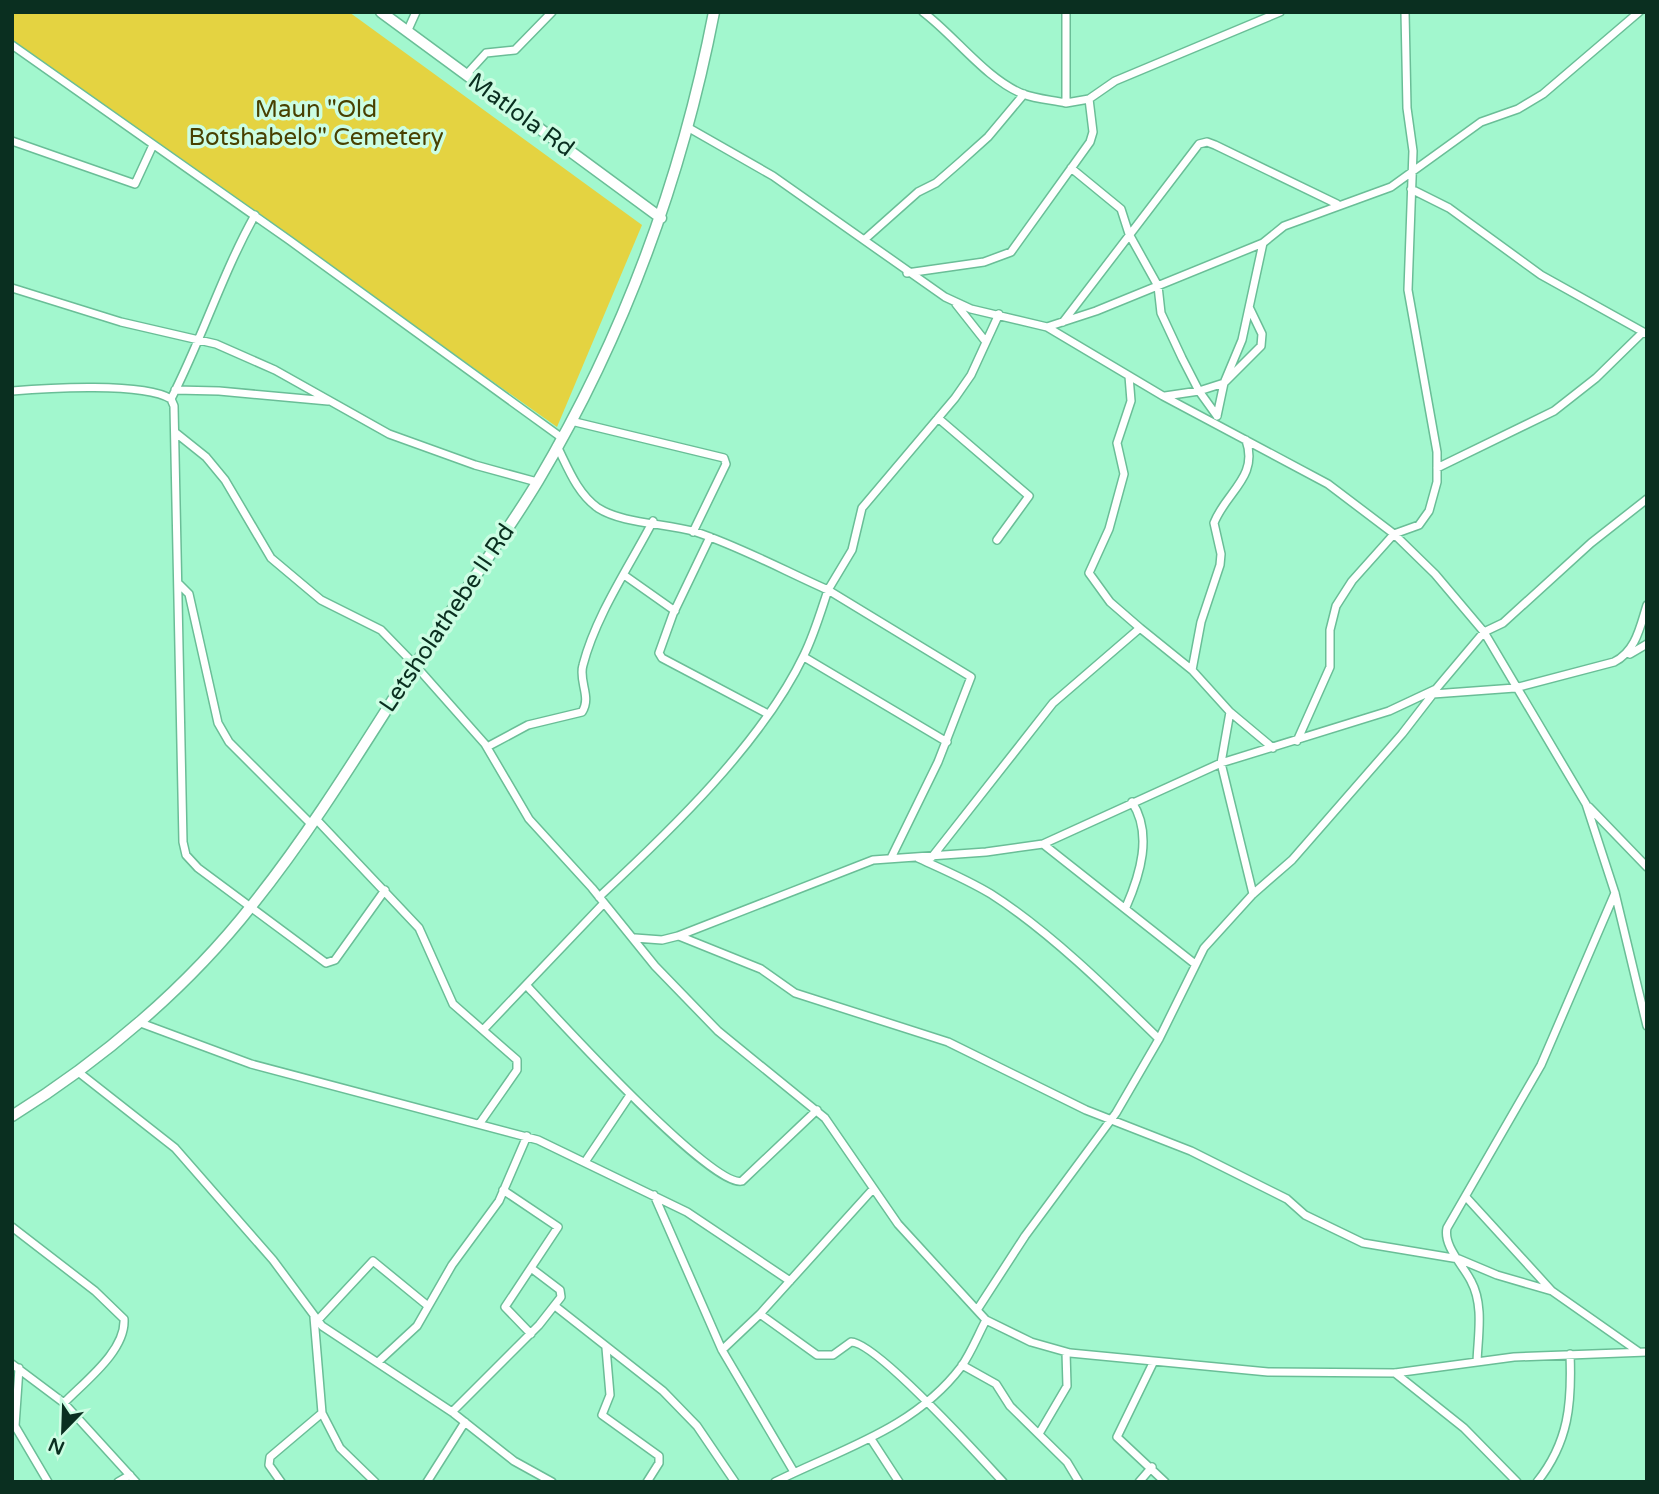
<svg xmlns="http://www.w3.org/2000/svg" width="1659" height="1494" viewBox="0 0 1659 1494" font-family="'Varela Round',sans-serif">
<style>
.green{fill:#e4d341}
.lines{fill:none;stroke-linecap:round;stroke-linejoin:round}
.minor-casing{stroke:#6abe97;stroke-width:10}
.tertiary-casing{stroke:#6abe97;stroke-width:13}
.minor{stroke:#fff;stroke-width:7}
.tertiary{stroke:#fff;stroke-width:10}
.labels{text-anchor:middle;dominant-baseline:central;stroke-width:7;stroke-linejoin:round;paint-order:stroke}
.park-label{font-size:24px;fill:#484000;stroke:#ccfde3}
.street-label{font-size:24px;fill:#0a2f20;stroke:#ccfde3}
</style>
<rect width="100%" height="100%" fill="#a2f7ce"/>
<path class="green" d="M12,12H349L642,225L557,427L12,40Z"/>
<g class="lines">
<g class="minor-casing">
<path id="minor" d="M923,12C956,37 986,79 1023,94C1036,99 1052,100 1066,103
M407,32L416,12
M12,45L289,240L562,438
M466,75L486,53L515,50L552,12
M1089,99L1115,81L1280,12
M689,128L773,176L945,297L971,309L1047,327L1163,396L1328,484L1394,534L1435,574L1484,632L1586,804L1615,893L1647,1026
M12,141L135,184L153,145
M1071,168L1121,209L1129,234L1158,286L1161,313L1182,358L1199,391L1217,416
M1411,189L1449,208L1541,275L1647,334
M864,240L918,192L936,183L959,163L988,137L1024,94
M907,273L984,262L1011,252L1090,142L1093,132L1089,99L1066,103V12
M12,288L121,322L216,344L275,370L389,434L475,465L537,482
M956,304L986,342
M1063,322L1199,144L1207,142L1215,145L1337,204
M1047,327L1096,311L1263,243L1284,226L1391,187L1481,122L1518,109L1543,94L1639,12
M1129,376L1131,401L1117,443L1124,474L1109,529L1089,573L1110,602L1140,628
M175,390L219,391L328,401
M12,391C46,388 144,382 171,399L174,406L183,842L186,855L198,868L326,963L335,960L385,890
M1165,396L1199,391L1224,383L1261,346L1262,334L1250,309
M171,399C202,339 222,274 255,215
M1217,416L1224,383L1242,340L1263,243
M938,418L1029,496L997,540
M571,421L724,458L726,464L693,532
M176,433L206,457L225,480L271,558L321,600L381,630L415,665L485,744L529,819L592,888L655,966L718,1031L825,1118L898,1224L986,1320L1031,1342L1070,1353L1268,1372L1395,1373L1514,1357L1647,1352
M557,446C568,468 577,493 598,508C623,524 666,523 696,532C741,547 785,571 828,590L852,550L862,508L955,398L971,375L999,314
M1437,468L1554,411L1596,378L1642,333
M710,537L673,614L659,653L662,658L768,714
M624,575L675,611
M179,584L189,594L218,723L229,742L311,824
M1630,654L1647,644
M804,657L947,742
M1192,670L1201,622L1220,565L1221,554L1214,523C1226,492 1259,477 1246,440
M1433,694L1515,688L1614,662C1636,651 1640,627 1647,605
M1230,712L1273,748
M1297,741L1330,667V630L1336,606L1352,581L1394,534L1419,525L1429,511L1437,482V452L1408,290L1413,151L1407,108L1405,12
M487,747L528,725L582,712C592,697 578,681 583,665C596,615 629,567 653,521
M1589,807L1647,867
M315,818L419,928L453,1004L517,1060V1070L480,1123
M1043,844L1195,964
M932,857L1053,703L1140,628L1192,670L1230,712L1221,763L1253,894
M918,858C942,869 968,880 991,894C1049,931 1110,991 1159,1039
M599,897C670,831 762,743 804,655C814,635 821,611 828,590L971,677L938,762L891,858
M1126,907C1140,875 1153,834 1132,802
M679,936L761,969L795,993L948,1042L1086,1110L1191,1151L1287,1199L1305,1215L1363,1243L1459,1259L1497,1275L1552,1291L1639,1352
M635,938L662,940L678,936L873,860L986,852L1043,844L1221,763L1389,711L1436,689L1484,632L1503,623L1591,543L1647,499
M527,986C553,1014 713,1190 742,1181L817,1110
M138,1022L251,1064L538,1140L687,1212L790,1281
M483,1030L604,903
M77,1071L175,1148L273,1260L322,1326L452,1412L514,1461L552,1482
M585,1162L630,1095
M503,1190L558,1227L505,1307L531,1334
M654,1195L722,1350L794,1472
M1466,1197L1551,1290
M12,1227L95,1291L124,1319C126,1351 84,1382 64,1403
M555,1306L663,1391L697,1426L735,1482
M977,1310L1025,1236L1116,1113L1159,1039L1204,948L1253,894L1292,860L1402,734L1436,690
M760,1314L817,1355H833L851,1342C876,1342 981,1458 1003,1482
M314,1317L322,1413L340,1448L375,1482
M317,1321L373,1261L428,1306
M606,1348L610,1395L602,1415L659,1456V1463L647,1482
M722,1350L760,1314L873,1189
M378,1362L417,1326L452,1265L499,1201L527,1136
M1477,1362C1478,1335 1484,1305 1471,1281C1463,1265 1443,1246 1447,1228L1541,1065L1615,893
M1153,1363L1117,1437L1165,1482
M12,1364L64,1403L136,1482
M962,1365L996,1384L1010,1406L1067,1462L1079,1482
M19,1368L15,1426L48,1482
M1395,1373L1464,1428L1517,1482
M452,1412L539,1325L561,1297L560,1290L531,1268
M1040,1432L1067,1386L1066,1352
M871,1439L899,1482
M118,1482L130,1475
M281,1482L269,1465L270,1457L322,1413
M427,1482L465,1422
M775,1482C841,1449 914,1429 961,1367C971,1353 978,1335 986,1320
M1139,1482L1152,1467
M1537,1482C1569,1442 1572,1403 1570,1354"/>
</g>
<g class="tertiary-casing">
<path id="tertiary" d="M381,12L661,218
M12,1116C102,1060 188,987 253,904C313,829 363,746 415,665C455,603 500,544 538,481C624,336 682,177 714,12"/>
</g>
<use href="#minor" class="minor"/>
<use href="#tertiary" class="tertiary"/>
</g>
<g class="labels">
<g class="park-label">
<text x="316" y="109">Maun "Old<tspan x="316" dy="28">Botshabelo" Cemetery</tspan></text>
</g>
<g class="street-label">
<text transform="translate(521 115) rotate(36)">Matlola Rd</text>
<text transform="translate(447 618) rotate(-56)">Letsholathebe II Rd</text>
</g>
</g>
<rect width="1659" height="1494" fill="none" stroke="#0a2f20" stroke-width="28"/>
<g transform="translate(63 1431) rotate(203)" stroke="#ccfde3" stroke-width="5" paint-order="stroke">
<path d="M0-5L12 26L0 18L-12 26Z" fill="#0a2f20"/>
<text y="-10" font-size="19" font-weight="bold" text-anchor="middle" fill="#0a2f20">N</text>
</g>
</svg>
